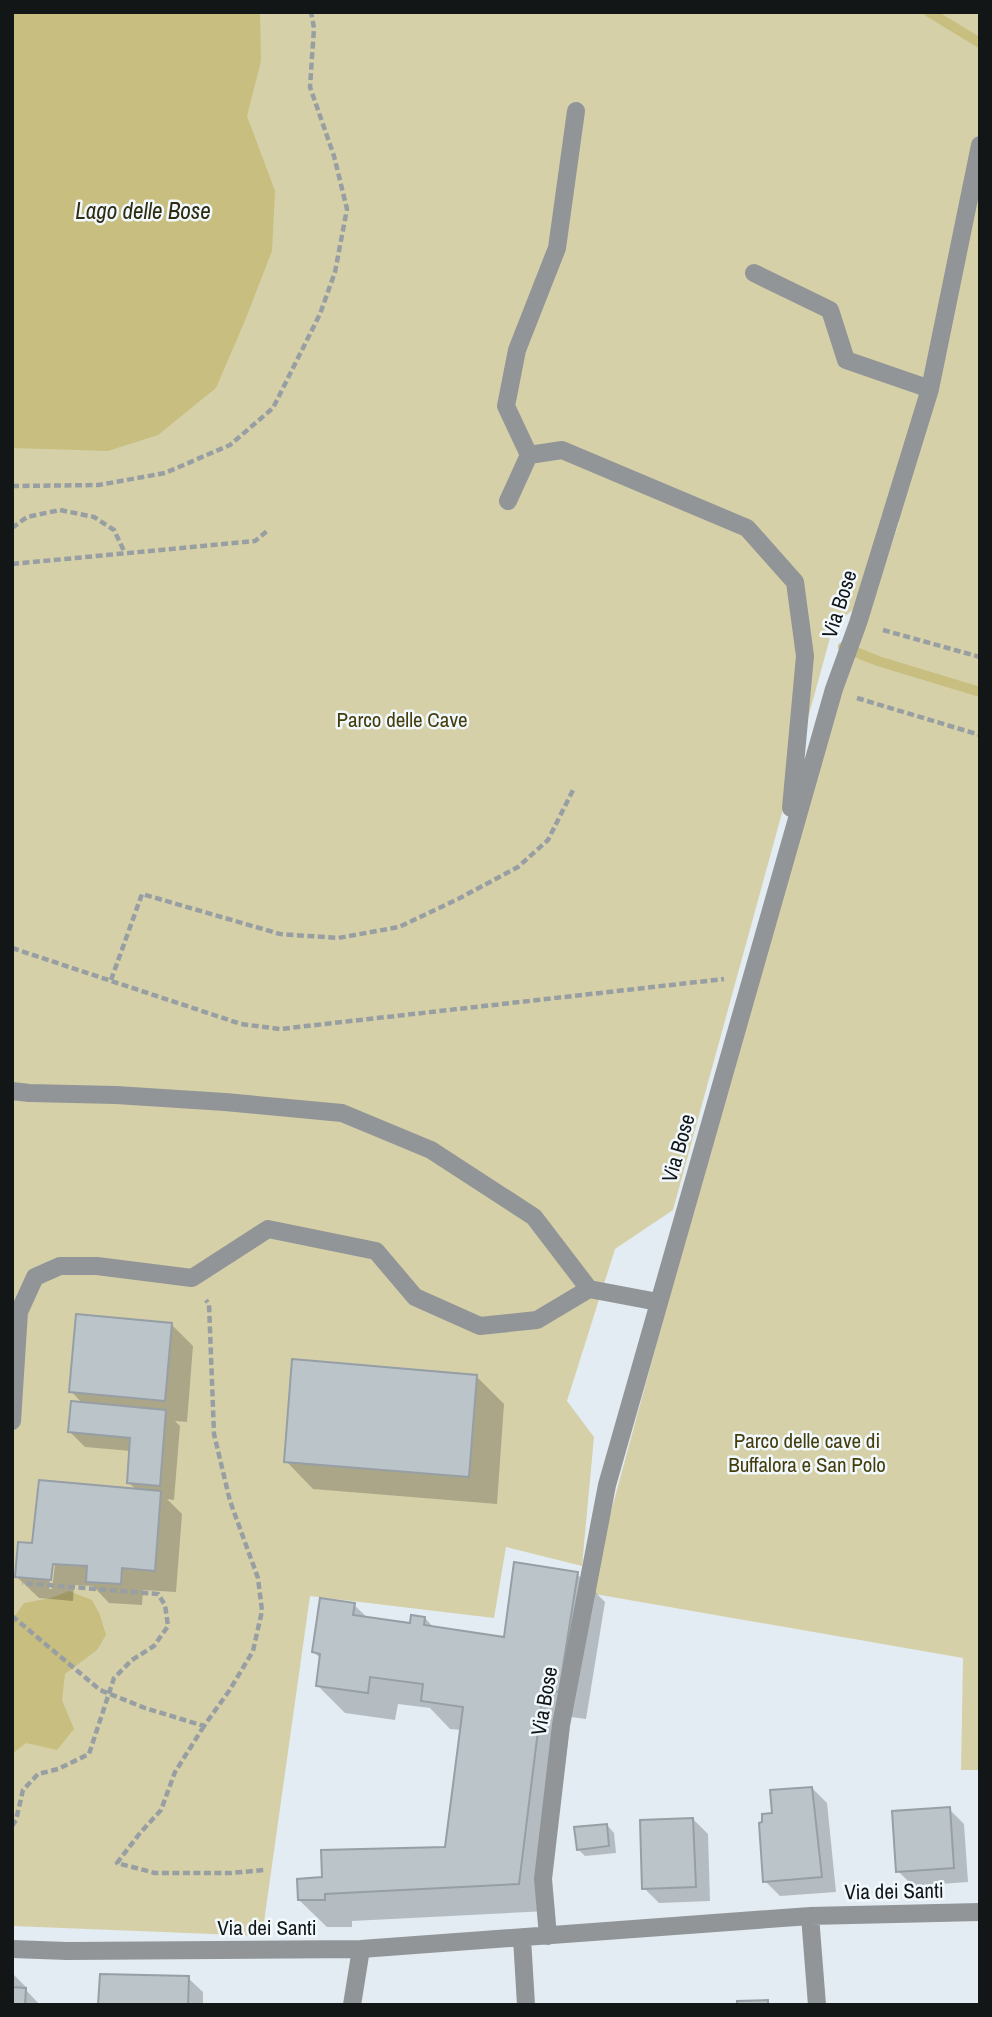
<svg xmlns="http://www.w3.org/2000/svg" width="992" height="2017" viewBox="0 0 992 2017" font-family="'Archivo Narrow',sans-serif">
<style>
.green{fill:#d6d0a9}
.water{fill:#c7be7f}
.shadow{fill:#0003;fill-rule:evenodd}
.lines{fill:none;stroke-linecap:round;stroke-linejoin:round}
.stream{stroke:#c7be7f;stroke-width:10}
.building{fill:#bbc4c9;stroke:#969fa5;stroke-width:2}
.path{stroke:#989fa3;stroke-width:4.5;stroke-dasharray:7 3.5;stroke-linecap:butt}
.minor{stroke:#919597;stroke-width:18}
.labels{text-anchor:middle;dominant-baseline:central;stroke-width:5;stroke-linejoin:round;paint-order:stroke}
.street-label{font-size:21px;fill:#121617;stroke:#f2f9fe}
.park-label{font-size:21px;fill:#443d09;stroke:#f2f9fe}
.water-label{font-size:23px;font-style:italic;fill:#2f2b0e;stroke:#f2f9fe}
</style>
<rect width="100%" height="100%" fill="#e3ecf2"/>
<path class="green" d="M12,12H980V1770H961L963,1658L589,1593L696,1198L843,679L860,642L899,522L882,514L856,607L833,627L673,1210L615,1249L567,1401L594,1437L582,1566L506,1547L494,1618L310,1596L262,1936L12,1926Z"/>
<path class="water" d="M12,12H260L261,61L247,116L275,191L272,251L244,323L216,388L158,435L108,451L12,448Z
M69,1591L92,1600L100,1615L106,1635L97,1650L65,1674L62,1700L74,1729L57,1750L26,1743L12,1754V1620L24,1603L51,1598Z"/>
<path class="shadow" d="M172,1325L193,1346L187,1422L175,1421L180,1426L174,1500L167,1499L182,1514L176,1592L143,1590L142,1605L109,1603L93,1586L74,1585L73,1601L39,1598L17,1577L34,1545L137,1490L128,1482L131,1451L85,1447L70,1432L83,1404L71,1391ZM51,1564H55L52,1589H49Z
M476,1376L504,1404L497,1504L313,1489L286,1461Z
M577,1574L605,1602L586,1719L571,1717L547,1911L352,1921V1927H327L299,1900L324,1878L447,1849L462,1730L450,1729L430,1708L398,1704L395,1720L345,1713L317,1685L321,1659L314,1652L354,1605L369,1619L412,1625L425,1618L435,1629L506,1639Z
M812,1788L827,1803L836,1892L780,1896L765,1881Z
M949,1809L964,1824L968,1882L913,1886L898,1871Z
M693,1819L708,1834L710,1901L659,1903L644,1888Z
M607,1825L614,1833L616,1853L585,1856L578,1849Z
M12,1973L27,1988V1991L40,2005H12Z
M188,1978L203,1992V2005H100Z"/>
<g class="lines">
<path class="stream" d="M929,12L980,43
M843,647L878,661L980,692"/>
</g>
<path class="building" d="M76,1314L172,1323L165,1401L69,1392Z
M292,1359L477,1375L469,1477L284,1462Z
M71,1401L166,1410L160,1486L127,1483L130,1438L68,1432Z
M39,1480L161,1491L155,1571L122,1568L121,1584L86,1582L87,1566L53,1564L51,1580L15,1577L18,1542L32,1543Z
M514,1562L578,1572L559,1692L543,1690L519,1884L325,1894V1900H298L297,1879L322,1877L321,1850L445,1847L463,1707L421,1701L423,1684L370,1677L368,1693L316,1686L320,1654L312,1652L320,1598L355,1603L353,1615L410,1623L411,1615L425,1617L424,1625L504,1637Z
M812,1787L822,1877L763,1882L759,1823L762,1822V1814L772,1813L770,1790Z
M950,1807L954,1868L896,1872L892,1811Z
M693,1818L696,1887L642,1889L640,1820Z
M607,1824L609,1846L577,1850L574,1827Z
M12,1972V1987L26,1988L25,2005H12Z
M100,1974L189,1976L188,2005H98Z
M768,2000V2005H708L737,2004V2001Z"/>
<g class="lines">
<path class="path" d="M12,486L99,485L165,473L230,445L273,408L320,314L335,272L347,209L334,156L310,87L314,28L311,12
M12,528L27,517L60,510L94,517L114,530L125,553
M12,564L255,541L267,531
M883,630L980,657
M857,698L980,735
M12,948L241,1024L280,1029L724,979
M111,980L142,894L280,934L338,938L399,927L460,898L518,867L548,840L573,790
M12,1616L100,1690L145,1708L204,1726L229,1691L253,1651L262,1611L258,1578L230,1501L214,1434L209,1304L206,1300
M204,1726L175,1772L161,1810L140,1833L117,1863L155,1873H231L264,1870
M12,1826L16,1820L23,1790L38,1774L58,1769L89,1754L114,1678L132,1660L154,1646L168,1626L165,1605L158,1594L22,1583"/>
<path class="minor" d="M754,273L830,310L846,360L930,389
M529,455L506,406L517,350L557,248L576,111
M508,501L529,455L562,450L747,528L795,582L805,656L791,808
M12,1091L29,1093L116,1095L225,1102L342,1113L431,1150L534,1217L589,1289
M12,1421L19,1312L35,1277L60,1266H97L192,1278L268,1229L376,1251L415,1297L480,1326L537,1320L589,1289L658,1302
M810,1916L817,2005
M548,1936L543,1879L561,1725L607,1485L834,689L858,623L930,389L980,145
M522,1938L526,2005
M12,1949L67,1951L361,1949L810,1916L980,1912
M352,2005L361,1949"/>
</g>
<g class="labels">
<g class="street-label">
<text transform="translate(839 604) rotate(-72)">Via Bose</text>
<text transform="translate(678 1148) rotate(-74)">Via Bose</text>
<text transform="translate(544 1701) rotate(-80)">Via Bose</text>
<text transform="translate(894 1891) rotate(-1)">Via dei Santi</text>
<text x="267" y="1927">Via dei Santi</text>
</g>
<g class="park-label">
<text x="402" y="719">Parco delle Cave</text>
<text x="807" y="1440">Parco delle cave di<tspan x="807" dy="24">Buffalora e San Polo</tspan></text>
</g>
<g class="water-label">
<text x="143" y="210">Lago delle Bose</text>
</g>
</g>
<rect width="992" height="2017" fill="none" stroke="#121617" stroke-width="28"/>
</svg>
